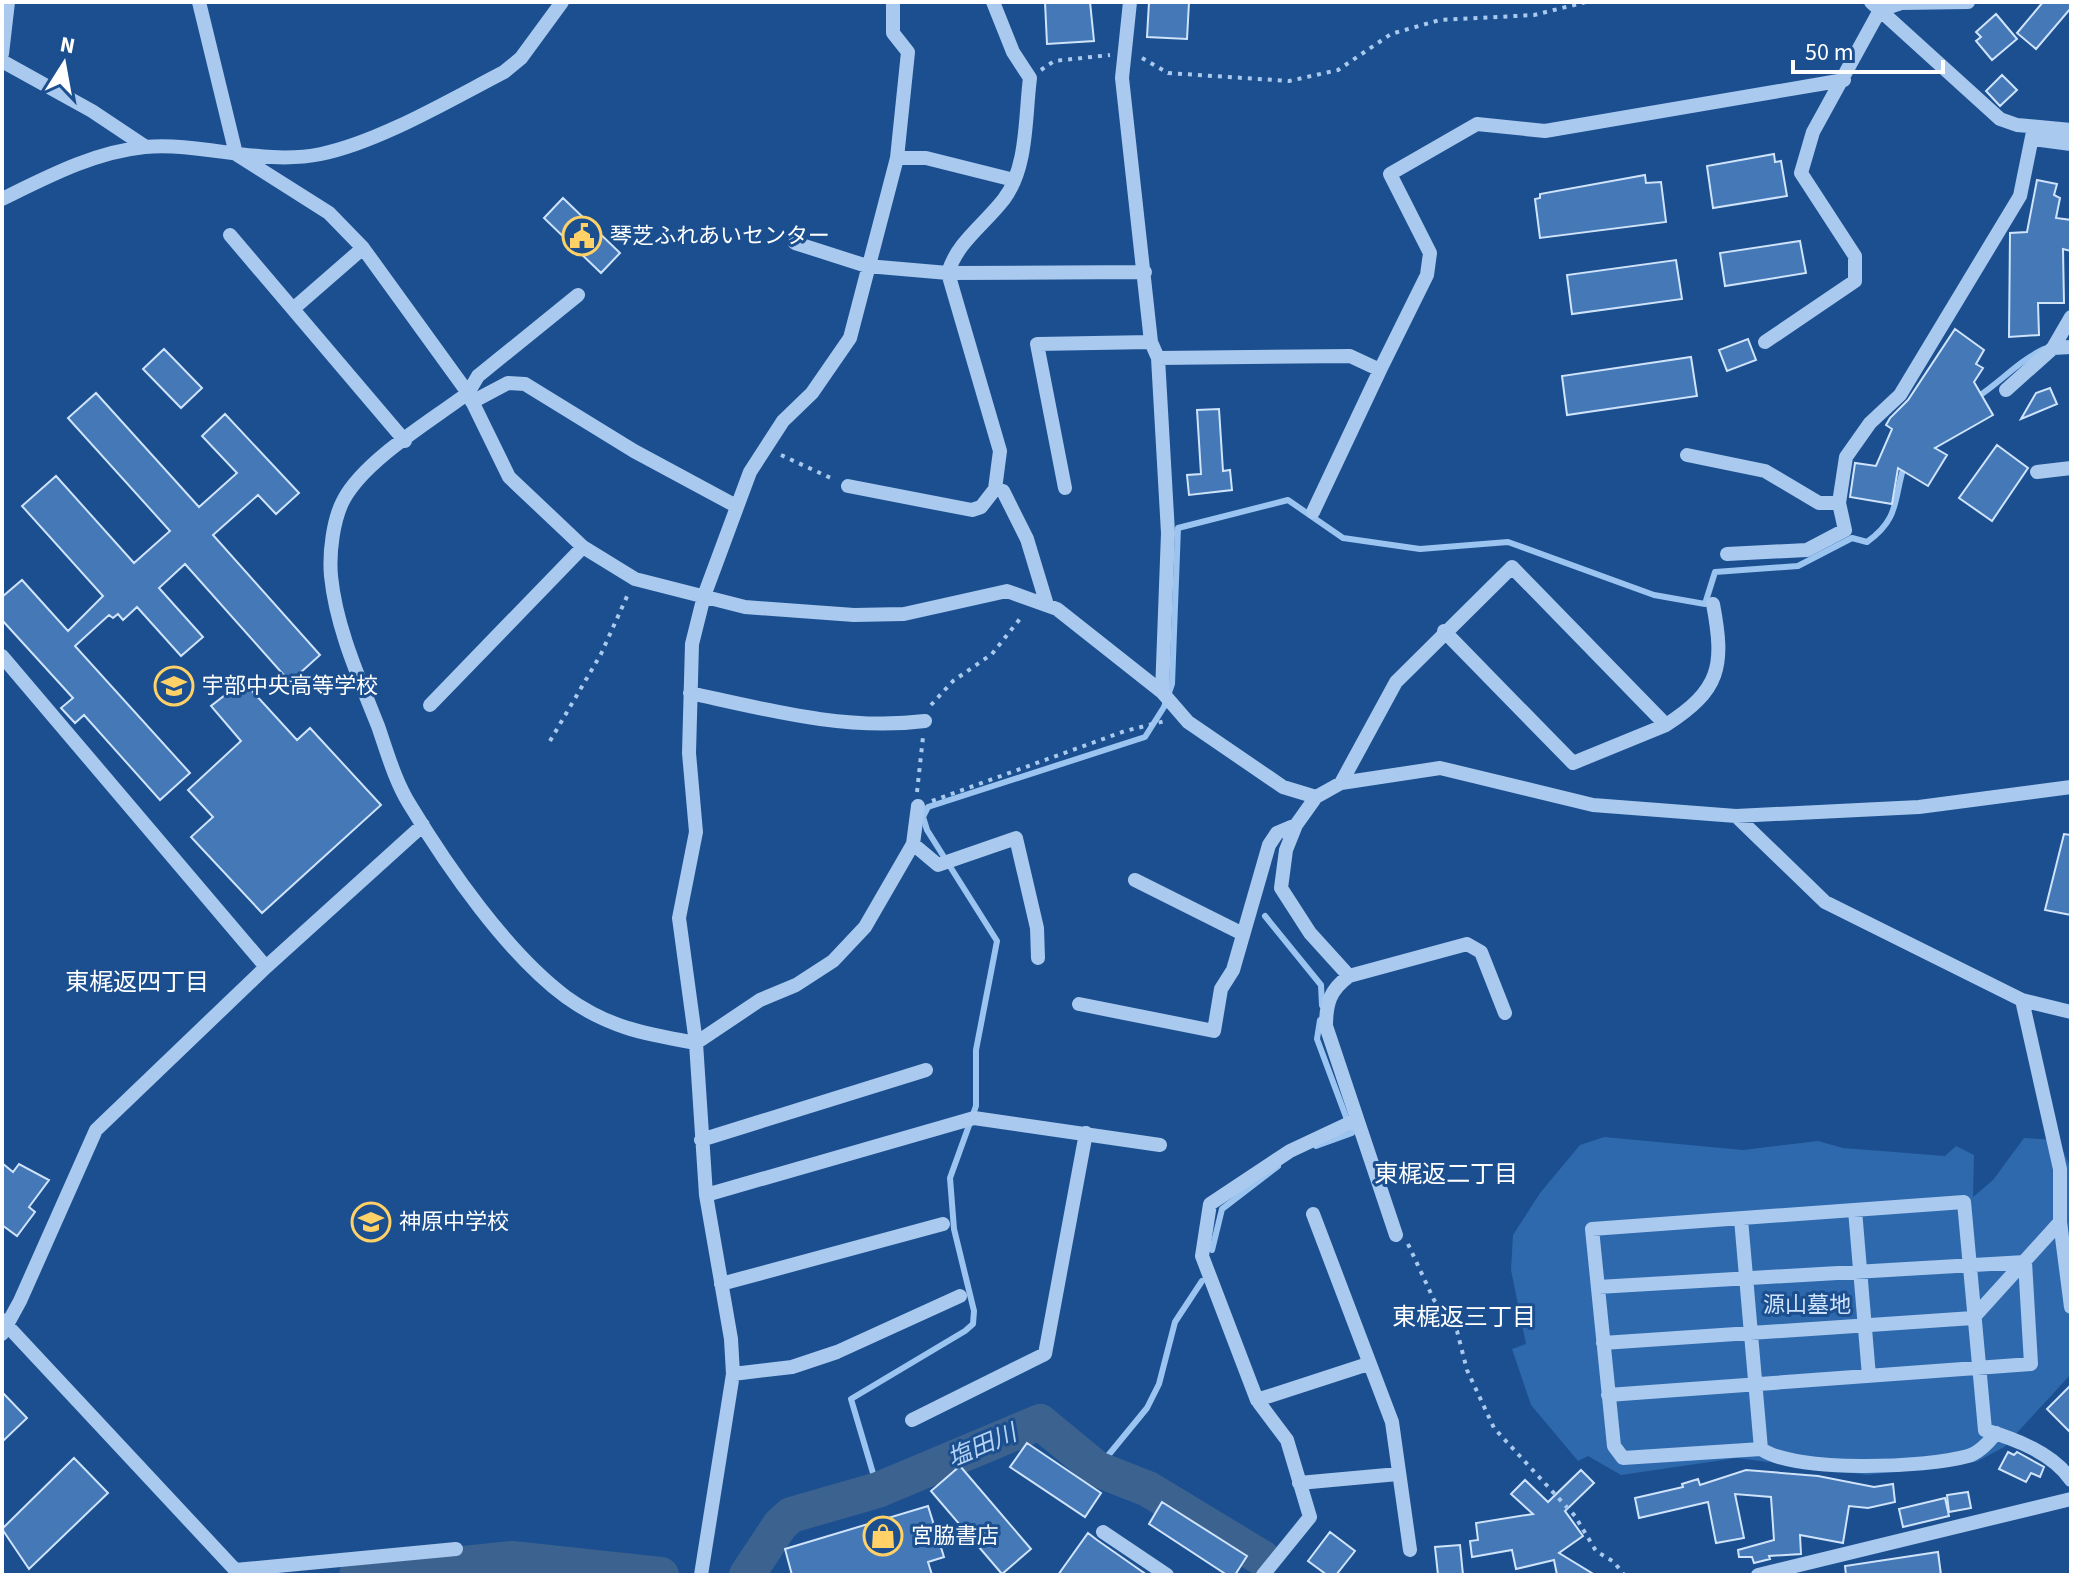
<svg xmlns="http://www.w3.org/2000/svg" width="2073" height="1577" viewBox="0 0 2073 1577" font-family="'Source Sans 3','Noto Sans JP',sans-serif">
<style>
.green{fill:#2e69ad}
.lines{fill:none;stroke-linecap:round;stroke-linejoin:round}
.stream{stroke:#9cc4f0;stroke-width:6}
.river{stroke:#3c6290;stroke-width:36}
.building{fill:#4478b7;stroke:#cfe3fa;stroke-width:2}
.path{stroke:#a9c9ee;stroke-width:4;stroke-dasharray:4 6;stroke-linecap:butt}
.minor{stroke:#a9c9ee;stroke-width:14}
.labels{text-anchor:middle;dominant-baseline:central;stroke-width:6;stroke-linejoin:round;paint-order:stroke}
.poi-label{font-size:22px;fill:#fff;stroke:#1b4f8f;text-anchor:start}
.park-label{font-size:22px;fill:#cfe3fa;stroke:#1b4f8f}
.neighbourhood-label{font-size:24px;fill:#fff;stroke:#1b4f8f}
.water-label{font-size:24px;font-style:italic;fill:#b5d3f5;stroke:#1b4f8f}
</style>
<rect width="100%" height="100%" fill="#1b4f8f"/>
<path class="green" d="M1604,1137L1743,1150L1818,1141L1843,1148L1945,1156L1956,1146L1974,1155L1973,1197L1993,1180L2024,1138L2058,1140L2071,1168V1374L2004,1447L1976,1462L1867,1475L1737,1458L1621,1475L1588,1456L1578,1461L1531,1405L1512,1349L1526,1344L1511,1270L1513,1235L1540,1193L1580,1145Z"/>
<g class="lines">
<path class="stream" d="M1976,398C2001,382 2017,362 2044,349
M1265,916L1321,985L1322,1005
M1316,1146L1352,1133L1317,1039L1320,1020
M1212,1250L1222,1209L1278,1166
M1097,1469L1147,1408L1159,1384L1175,1322L1202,1281
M878,1490L851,1399L965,1331L973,1324L974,1311L954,1229L950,1178L976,1106V1050L997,941L927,830L923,817L928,807L1145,737L1164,707L1172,684L1178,528L1288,500L1343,538L1420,549L1508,542L1654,595L1705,604L1715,572L1798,566L1852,538L1867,542C1901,518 1893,498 1905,463"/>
<path class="river" d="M357,1575L512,1559L661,1575
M747,1575L780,1525L791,1515L878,1490L1040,1422L1097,1469L1148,1489L1262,1558"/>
</g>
<path class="building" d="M1045,2H1090L1094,41L1047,44Z
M1149,2H1189L1187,39L1147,37Z
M2043,2H2071V8L2036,49L2017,33Z
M1996,14L2017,39L1992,60L1976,41L1981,37L1976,32Z
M2002,75L2017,90L2000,106L1986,91Z
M1774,154L1775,162L1781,161L1787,196L1713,208L1707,166Z
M1645,175L1646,183L1661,182L1666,222L1540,238L1535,199L1540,198V194Z
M2037,180L2057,184L2054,195L2060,198L2056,218L2071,220V251L2063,249L2064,303H2038L2039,335L2009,337L2010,233L2027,232Z
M563,198L620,253L601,273L544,218Z
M1800,241L1806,273L1725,286L1720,253Z
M1676,260L1682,299L1572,314L1567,275Z
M1955,329L1984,350L1976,364L1983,368L1974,382L1993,415L1935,448L1947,455L1928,486L1898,468L1892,504L1850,497L1855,463L1876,466L1892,429L1886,425L1890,418L1908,400Z
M1748,339L1756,360L1727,371L1719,350Z
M164,349L202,388L181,408L143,369Z
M1691,357L1697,396L1567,415L1562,376Z
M2050,388L2057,404L2021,419L2036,393Z
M96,393L199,507L237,473L202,436L225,414L299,493L276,514L258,495L213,535L320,655L290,682L185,564L159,588L203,637L181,656L137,607L123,620L118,614L113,618L109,615L75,646L190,773L160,800L84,715L75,723L61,708L73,698L2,620V597L22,580L68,631L103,596L22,506L56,476L134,563L170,531L68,418Z
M1219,409L1223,471L1230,470L1232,490L1189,495L1187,475L1201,474L1197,410Z
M1997,445L2028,468L1992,521L1959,498Z
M243,681L297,740L310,728L381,805L262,913L191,837L213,817L188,790L241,741L211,706Z
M2064,834L2071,835V915L2045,910Z
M2,1163L13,1172L19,1164L49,1180L29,1207L35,1212L17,1236L2,1225Z
M2071,1385V1433L2047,1409Z
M2,1392L27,1418L2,1442Z
M1027,1443L1101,1493L1085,1517L1010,1467Z
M2008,1452L2014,1455L2017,1452L2044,1467L2040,1477L2031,1473L2026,1482L1999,1469Z
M74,1458L108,1493L29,1569L2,1529Z
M960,1466L1031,1549L1002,1574L931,1491Z
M1581,1470L1594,1483L1565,1511L1583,1536L1559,1553L1595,1575H1557L1554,1560L1516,1569L1512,1550L1472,1557L1470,1541L1478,1540L1476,1523L1533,1514L1511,1494L1525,1480L1548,1502Z
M1746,1470L1818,1476L1874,1487L1893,1484L1895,1502L1868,1508L1849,1506L1843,1543L1800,1535L1801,1554L1769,1556L1770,1559L1754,1563L1752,1557H1739L1738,1550L1774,1540L1771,1497L1735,1494L1744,1538L1716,1543L1708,1502L1639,1518L1635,1498L1683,1487L1682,1484L1698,1479L1700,1485Z
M1968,1492L1971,1508L1949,1512L1947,1495Z
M1945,1498L1949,1516L1903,1527L1899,1509Z
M1162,1502L1247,1556L1235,1575H1227L1149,1524Z
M928,1506L944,1557L928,1562L932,1575H792L785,1549Z
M1330,1532L1355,1551L1336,1575H1327L1308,1561Z
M1088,1533L1097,1540L1147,1575H1058Z
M1460,1545L1463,1575H1438L1435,1547Z
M1938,1552L1941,1575H1846L1845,1566Z"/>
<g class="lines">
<path class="path" d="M1142,58L1168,73L1289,81L1338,70L1391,34L1440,20L1534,15L1586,2
M1041,70L1054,61L1110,55
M781,455L835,480
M931,705L953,681L992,654L1023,615
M550,741L601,654L629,592
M917,792L923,737
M932,801L1125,731L1165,721
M1408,1244L1434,1300L1457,1331L1467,1370L1494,1428L1575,1516L1596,1551L1614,1562L1624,1575"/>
<path class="minor" d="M199,2L236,154L329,213L363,248L468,393L509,477L583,547L635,579L745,607L854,615L904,614L1007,591L1057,609L1162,692L1188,722L1283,787L1316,797
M993,2L1013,52L1030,78C1025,116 1028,167 1004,199C984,225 957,242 948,273L1000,451L995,489L1003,491L1027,539L1047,605
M1130,2L1122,78L1151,342L1158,358L1168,533L1162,692
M1871,2L2000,119L2017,125L2071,130
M2,54L8,2
M2,61L92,111L146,147
M2033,139L2071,144
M897,158H926L1014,180
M2,199C47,177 94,152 145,147C203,142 262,166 321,154C379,142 450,100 504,72L521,58L562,2
M230,235L405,441
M795,243L867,266L948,273L1145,272
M578,295L478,376L468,393C431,421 366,459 344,499C333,519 329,553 331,576C336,627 359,678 378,726C387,752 395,781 410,805C448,868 507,953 566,997C609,1028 646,1034 696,1043L760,1000L796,985L833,961L865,927L913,844L918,806
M293,309L363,248
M1765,342L1855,281V256L1801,173L1813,132L1880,10L1901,3L1968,2
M2053,348L2071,347
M1158,358L1350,356L1380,370L1427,275L1430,253L1390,174L1477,124L1545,131L1844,80
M2006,390L2053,348L2071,317
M472,402L508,383L525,384L634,451L736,506
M1687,455L1765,471L1819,503H1839
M2037,472L2071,468
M848,486L972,510L981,507L995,489
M1065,488L1037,344L1151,342
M1313,512L1380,370
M1727,554L1807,550L1845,530L1839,503L1846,457L1870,423L1900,395L2020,196L2034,127
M2,656L266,967
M690,693C768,710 846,731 925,721
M430,705L583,547
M1666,725C1720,690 1725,667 1713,604
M1341,783L1396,682L1512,567L1666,725L1573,763L1444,631
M1736,816L1825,902L2022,1000L2071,1012
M913,844L938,865L1016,838L1037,928L1038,958
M1135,880L1243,934
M1349,976L1467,944L1481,952L1505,1013
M1079,1004L1214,1031L1221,989L1233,970L1269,845L1277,833L1296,825
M701,1140L926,1070
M706,1195L974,1118L1160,1145
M1855,1210L1869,1376
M1313,1214L1392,1422L1410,1550
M1741,1219L1761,1449
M2060,1222L2071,1307
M1396,1235L1326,1026C1326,1003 1330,990 1349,976L1310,933L1281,888L1286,850L1296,825L1316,797L1341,783L1440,768L1593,805L1736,816L1919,807L2071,787
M721,1284L943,1224
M1598,1287L2025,1262L2031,1364L1608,1395
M2,1320L240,1575
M2,1334L20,1301L96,1130L266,967L423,825
M1603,1343L1973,1318L2060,1222V1169L2022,1000
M733,1374L792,1367L837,1352L960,1296
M1257,1400L1368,1364
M912,1420L1045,1354L1086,1133
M1996,1433C1989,1442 1979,1453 1968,1456C1925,1468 1796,1473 1761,1449L1623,1458L1614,1446L1592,1229L1964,1202L1985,1430C2015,1439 2053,1453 2071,1480
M1299,1483L1398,1474
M1103,1532L1167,1575
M235,1570L456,1549
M701,1575L733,1374L731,1339L706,1195L696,1043L679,918L696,832L689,753L692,644L704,596L750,472L783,421L812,393L850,338L897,158L908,52L893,33V2
M1263,1575L1310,1517L1287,1440L1257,1400L1202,1256L1210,1204L1290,1151L1356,1120
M1758,1575L2071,1499"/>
</g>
<defs>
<g id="civic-ring" transform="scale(2)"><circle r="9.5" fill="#1b4f8f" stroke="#ffd166" stroke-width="1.5"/><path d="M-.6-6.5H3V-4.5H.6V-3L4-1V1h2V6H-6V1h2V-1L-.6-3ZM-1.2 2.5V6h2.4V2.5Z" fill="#ffd166"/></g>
<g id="school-ring" transform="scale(2)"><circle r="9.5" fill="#1b4f8f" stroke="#ffd166" stroke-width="1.5"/><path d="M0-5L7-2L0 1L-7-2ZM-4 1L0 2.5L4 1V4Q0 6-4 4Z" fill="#ffd166"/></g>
<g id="shop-ring" transform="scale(2)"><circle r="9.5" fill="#1b4f8f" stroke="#ffd166" stroke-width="1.5"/><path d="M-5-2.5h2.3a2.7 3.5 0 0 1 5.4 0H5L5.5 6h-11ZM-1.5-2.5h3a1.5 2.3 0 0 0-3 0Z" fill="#ffd166"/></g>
</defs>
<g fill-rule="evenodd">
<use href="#civic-ring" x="582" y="236"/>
<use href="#school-ring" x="174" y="686"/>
<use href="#school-ring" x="371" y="1222"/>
<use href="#shop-ring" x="883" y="1536"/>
</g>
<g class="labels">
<g class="poi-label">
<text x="610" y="236">琴芝ふれあいセンター</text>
<text x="202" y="686">宇部中央高等学校</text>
<text x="399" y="1222">神原中学校</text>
<text x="911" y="1536">宮脇書店</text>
</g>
<g class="park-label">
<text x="1807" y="1305">源山墓地</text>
</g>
<g class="neighbourhood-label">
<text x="137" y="982">東梶返四丁目</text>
<text x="1446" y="1174">東梶返二丁目</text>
<text x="1464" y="1317">東梶返三丁目</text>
</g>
<g class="water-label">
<text transform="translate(982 1446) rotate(-23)">塩田川</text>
</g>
</g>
<rect width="2073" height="1577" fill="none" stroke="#ffffff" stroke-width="8"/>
<g transform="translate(64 64) rotate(11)" stroke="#1b4f8f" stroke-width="6" paint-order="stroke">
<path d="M0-6L14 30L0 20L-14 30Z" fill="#ffffff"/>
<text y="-12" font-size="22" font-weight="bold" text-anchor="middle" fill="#ffffff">N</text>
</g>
<path d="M1793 60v12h150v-12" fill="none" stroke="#ffffff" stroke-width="4"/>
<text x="1805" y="60" font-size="24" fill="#ffffff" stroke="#1b4f8f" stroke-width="6" paint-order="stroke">50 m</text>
</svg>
